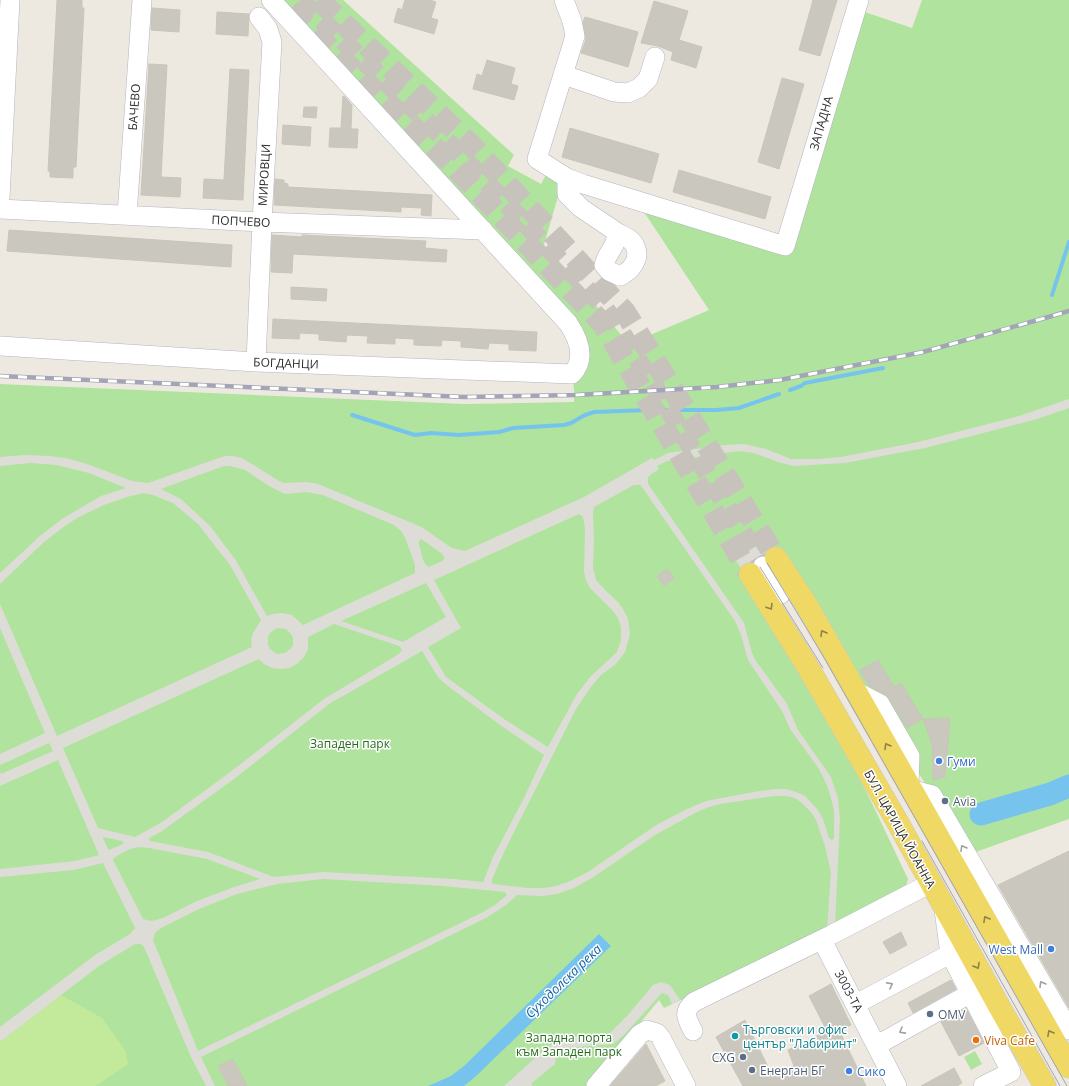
<svg xmlns="http://www.w3.org/2000/svg" width="1069" height="1086" viewBox="0 0 1069 1086" font-family="'Open Sans',sans-serif">
<style>
.green{fill:#b0e39e}
.pitch{fill:#c2ea9a}
.plaza{fill:#dedcd7;fill-rule:evenodd}
.water{fill:#76c4ed}
.lines{fill:none;stroke-linecap:round;stroke-linejoin:round}
.stream{stroke:#76c4ed;stroke-width:4}
.river{stroke:#76c4ed;stroke-width:23}
.building{fill:#cac7be;stroke:#cac5b9}
.minor-tunnel{stroke:#c7c3bc;stroke-width:19;stroke-dasharray:19 10;stroke-linecap:butt}
.major-tunnel{stroke:#c7c3bc;stroke-width:22;stroke-dasharray:22 11;stroke-linecap:butt}
.minor-casing{stroke:#b3b5c0;stroke-width:20}
.major-casing{stroke:#c8c8c8;stroke-width:23}
.minor{stroke:#fff;stroke-width:19}
.major{stroke:#efd964;stroke-width:22}
.tram{stroke:#a2a4b7;stroke-width:1}
.rail-casing{stroke:#a2a4b7;stroke-width:4.5}
.rail{stroke:#fff;stroke-width:3;stroke-dasharray:9;stroke-linecap:butt}
.oneway{stroke:#8e8348}
.oneway2{stroke:#a0a0a0}
.shop-dot{fill:#3f7fe0;stroke:#fff;stroke-width:1.5}
.service-dot{fill:#5c6f8a;stroke:#fff;stroke-width:1.5}
.culture-dot{fill:#0f9aa8;stroke:#fff;stroke-width:1.5}
.food-dot{fill:#e8710a;stroke:#fff;stroke-width:1.5}
.labels{text-anchor:middle;dominant-baseline:central;stroke-width:3;stroke-linejoin:round;paint-order:stroke}
.street-label{font-size:12px;fill:#2d2d2d;stroke:#fff}
.park-label{font-size:12px;fill:#276b1c;stroke:#fff}
.shop-label{font-size:12px;fill:#366cbe;stroke:#fff;text-anchor:start}
.service-label{font-size:12px;fill:#4e5e75;stroke:#fff;text-anchor:start}
.culture-label{font-size:12px;fill:#0d838f;stroke:#fff;text-anchor:start}
.food-label{font-size:12px;fill:#c56008;stroke:#fff;text-anchor:start}
.water-label{font-size:13px;font-style:italic;fill:#10629f;stroke:#fff}
</style>
<rect width="100%" height="100%" fill="#eee9e0"/>
<path class="green" d="M279,0H343L514,155L508,166L541,184L547,173L561,186L544,245L629,344L709,310L642,209L784,246L856,9L912,28L922,0H1069V819L970,854L780,555L750,574L832,725L871,801L908,879L906,886L808,939L664,1008L659,1000L588,1086H0V384L464,404L574,402V389L572,374L587,343Z
M975,1051L982,1064L971,1070L964,1057Z"/>
<path class="pitch" d="M61,995L102,1018L120,1043L126,1052L128,1064L96,1086H0V1042Z"/>
<path class="plaza" d="M1069,399V408L1034,420L925,448L845,463L794,466L781,463L754,453L739,451L667,461L657,466L659,469L650,475L648,478V484L744,623L752,653L756,661L787,704L798,730L831,777L838,798L840,819L835,926L827,929L831,872L825,846L816,820L811,812L802,803L795,798L786,796H774L720,804L709,807L697,812L655,835L592,878L574,888L557,894L542,896L517,895L506,905L486,918L201,1057L215,1086H206L191,1057L144,947L141,944H135L99,966L0,1042V1027L95,955L130,934L135,928L103,863L74,870L0,877V869L75,861L99,855L58,760L0,786V772L1,774L53,751L49,743L0,765V754L45,733L0,628V604L57,736L252,647L251,640L253,633L261,620L230,565L198,524L173,503L153,495L143,493L127,497L104,505L79,517L66,525L44,542L0,584V573L40,536L62,519L101,496L126,488L89,473L57,465L30,463L0,466V457L24,455L49,456L66,458L90,465L132,481L148,483L216,459L225,456H233L242,458L252,464L279,481L284,483L307,482L318,484L330,489L412,523L423,528L452,548L465,551L584,497L652,458L654,460L668,453L725,445L744,444L766,449L791,459H818L841,457L918,442L1019,416ZM224,466H230L245,470L269,486L285,494L306,492L323,495L394,525L402,532L406,540L415,565V573L303,625L292,615L282,613L273,614L267,616L235,559L210,526L181,499L161,489ZM634,485H640L642,487L735,621L741,635L748,660L782,711L790,729L819,769L825,781L829,791L834,810V838L832,840L829,838L823,819L818,810L805,796L796,792L786,789H775L759,791L706,801L687,809L660,823L640,836L588,872L568,882L556,886L544,888H528L493,884L492,883V879L505,850L576,709L590,688L601,675L616,664L625,652L630,634L628,619L623,609L618,602L606,591L596,580L593,568L594,540L593,513L594,507ZM579,514L583,517L585,529L584,572L586,580L590,588L612,610L618,618L621,627V640L617,652L591,676L577,694L548,747L546,746L504,719L446,677L428,647L461,628L434,580ZM421,539L441,553L444,557V560L429,567L426,565L423,560L419,544V541ZM426,583L446,617L403,642L341,621ZM334,624L399,646L401,648L402,650L399,654L324,699L229,773L162,822L135,837L98,828L63,748L259,659L264,664L272,668L281,669L290,668L298,663L304,657L308,649V637ZM277,628L286,629L289,632L293,637V645L291,648L285,653L277,654L270,649L268,645V637L270,633ZM422,651L438,677L444,683L500,725L544,755L524,798L493,857L483,882L454,879L324,872L274,877L208,852L150,841L149,839L151,837L162,831L234,779L329,704ZM103,837L122,841L124,842L123,844L109,850L108,849L103,838ZM138,847L149,848L207,859L260,879L234,887L197,901L163,918L152,921L147,920L143,919L113,860L115,857L130,849ZM323,879L443,886L505,892L507,895L495,905L481,913L198,1051L153,940L155,933L161,928L199,909L237,894L277,884Z
M765,531L780,555L746,577L731,552Z
M661,982L670,985L680,1000L672,1004L668,995L662,993L623,1036L613,1044L568,1048L556,1055L555,1064L532,1083V1086H504L546,1048L562,1039L568,1037L601,1036L610,1033L627,1016L653,985Z"/>
<path class="water" d="M599,934L611,946L475,1077L464,1086H428L451,1076L464,1066Z"/>
<g class="lines">
<path class="stream" d="M1052,295L1069,242
M790,390L801,386L805,383L883,368
M352,415L415,435L431,433L459,435L499,432L513,428L564,425L571,423L585,415L594,412L648,410H716L739,408L779,394"/>
<path class="river" d="M981,814L1050,794L1069,786"/>
</g>
<path class="building" d="M57,0H82V8H84L76,167H73V178L50,177V171H48Z
M405,0H430L436,2L431,18L438,20L434,34L394,22L398,8L402,10Z
M813,0H837L820,56L799,50Z
M654,1L688,11L679,40L702,47L696,68L671,60L673,52L658,46L641,43Z
M152,8L180,10L179,32L151,30Z
M217,12L249,14L248,36L216,34Z
M585,17L638,32L628,67L581,53L586,39L583,22Z
M487,60L515,68L511,84L518,86L514,100L473,89L477,74L482,76Z
M149,64L167,65L161,177L181,178L180,197L141,195Z
M230,69L249,70L243,200L203,198L204,179L224,180Z
M782,78L804,84L779,169L758,162Z
M343,96L345,97L352,105L351,129H358L357,148L329,147L330,128H341Z
M304,107H317L316,118L303,117Z
M283,125L311,127L310,146L282,144Z
M570,128L659,154L651,183L562,157Z
M679,170L771,197L765,219L673,192Z
M275,179L284,180V183L288,184V187L432,195L431,216L421,215L422,208L401,207V212L274,205Z
M9,230L232,245L231,267L7,251Z
M272,235L302,237V235L426,241L425,248L447,250L446,262L293,254L292,273L271,272Z
M291,287L327,289L326,301L291,299Z
M273,319L537,332L536,351L509,350V344L489,343L488,349L461,347V341L442,340L441,346L414,345V339L395,338V344L367,343L368,336L347,335L346,342L319,340V334L300,333L299,339L272,338Z
M667,569L674,578L664,586L657,576Z
M878,660L894,687L901,683L923,719L907,728L889,698L885,694L869,686L860,670Z
M950,718L945,777L933,780L932,744L923,719Z
M1069,851V1008L998,885Z
M901,932L907,945L890,954L883,942Z
M951,980L956,989L913,1013L908,1003Z
M831,984L851,1025L839,1030L866,1086H743L716,1037L745,1020L773,1077L794,1066L788,1050L827,1031L809,996Z
M966,1008L984,1043L959,1056L941,1022Z
M646,1044L665,1081L656,1086H610Z
M233,1059L247,1086H228L218,1066Z
M954,1068L962,1083L957,1086H921Z"/>
<g class="lines">
<path class="minor-tunnel" d="M301,0L454,148L603,306L617,325L763,566"/>
<path class="major-tunnel" d="M319,0L472,146L625,312L776,558
M290,10L450,162L603,324L750,574"/>
<g class="minor-casing">
<path id="minor" d="M564,0L572,21L575,36L537,159L567,178L583,184L785,246L859,0
M564,75L614,92L628,93L639,88L648,79L655,57
M567,178V194L581,208L618,233L614,245L607,257L604,265L609,271L620,276C631,271 641,259 635,246C632,239 624,236 618,233
M0,198L10,0
M0,209L262,222L483,230
M127,215L142,0
M0,346L256,362L572,374C587,358 578,338 568,323L271,0
M256,362L262,222L272,42L268,29L259,17
M763,566L781,594
M857,692L880,704L910,756L909,784
M913,790L932,795L980,877
M953,861L983,882L1069,1030
M944,910L950,954L1011,1072L983,1086
M822,940L897,1086
M856,1004L950,954
M693,1031C687,1019 682,1012 694,1002L831,935L931,883
M877,1045L971,993
M596,1086L640,1034L647,1030L657,1033L661,1038L686,1086"/>
</g>
<g class="major-casing">
<path id="major" d="M776,558L806,604L835,655L1069,1067
M750,574L809,669L898,823L1000,1008L1045,1086"/>
</g>
<use href="#minor" class="minor"/>
<use href="#major" class="major"/>
<path class="tram" d="M767,563L825,659L1067,1086
M760,567L823,668
M922,841L1060,1086"/>
<g class="rail-casing">
<path id="rail" d="M0,376L464,397L576,395L717,387L780,380L923,352L1052,316L1069,311"/>
</g>
<use href="#rail" class="rail"/>
</g>
<defs><path id="oneway-chevron" d="M-2-3.5L2.5 0L-2 3.5" fill="none" stroke-width="1.6" stroke-linecap="round" stroke-linejoin="round"/></defs>
<g class="oneway">
<use href="#oneway-chevron" transform="translate(770 607) rotate(58)"/>
<use href="#oneway-chevron" transform="translate(823 633) rotate(-120)"/>
<use href="#oneway-chevron" transform="translate(887 746) rotate(-120)"/>
<use href="#oneway-chevron" transform="translate(986 919) rotate(-119)"/>
<use href="#oneway-chevron" transform="translate(977 966) rotate(61)"/>
<use href="#oneway-chevron" transform="translate(1050 1033) rotate(-119)"/>
</g>
<g class="oneway2">
<use href="#oneway-chevron" transform="translate(963 848) rotate(-120)"/>
<use href="#oneway-chevron" transform="translate(1042 984) rotate(-120)"/>
<use href="#oneway-chevron" transform="translate(890 985) rotate(-28)"/>
<use href="#oneway-chevron" transform="translate(902 1031) rotate(151)"/>
</g>
<g class="shop-dot">
<circle cx="939" cy="761" r="4"/>
<circle cx="1051" cy="949" r="4"/>
<circle cx="849" cy="1071" r="4"/>
</g>
<g class="service-dot">
<circle cx="945" cy="801" r="4"/>
<circle cx="930" cy="1014" r="4"/>
<circle cx="743" cy="1057" r="4"/>
<circle cx="752" cy="1070" r="4"/>
</g>
<circle class="culture-dot" cx="735" cy="1036" r="4"/>
<circle class="food-dot" cx="976" cy="1040" r="4"/>
<g class="labels">
<g class="street-label">
<text transform="translate(134 107) rotate(-86)">БАЧЕВО</text>
<text transform="translate(821 123) rotate(-74)">ЗАПАДНА</text>
<text transform="translate(264 175) rotate(-87)">МИРОВЦИ</text>
<text transform="translate(241 221) rotate(3)">ПОПЧЕВО</text>
<text transform="translate(286 363) rotate(2)">БОГДАНЦИ</text>
<text transform="translate(900 829) rotate(61)">БУЛ. ЦАРИЦА ЙОАННА</text>
<text transform="translate(849 991) rotate(62)">3003-ТА</text>
</g>
<g class="park-label">
<text x="350" y="743">Западен парк</text>
<text x="569" y="1037">Западна порта<tspan x="569" dy="14">към Западен парк</tspan></text>
</g>
<g class="shop-label">
<text x="947" y="761">Гуми</text>
<text x="1043" y="949" text-anchor="end">West Mall</text>
<text x="857" y="1071">Сико</text>
</g>
<g class="service-label">
<text x="953" y="801">Avia</text>
<text x="938" y="1014">OMV</text>
<text x="735" y="1057" text-anchor="end">CXG</text>
<text x="760" y="1070">Енерган БГ</text>
</g>
<g class="culture-label">
<text x="743" y="1029">Търговски и офис<tspan x="743" dy="14">център "Лабиринт"</tspan></text>
</g>
<g class="food-label">
<text x="984" y="1040">Viva Cafe</text>
</g>
<g class="water-label">
<text transform="translate(563 981) rotate(-44)">Суходолска река</text>
</g>
</g>
</svg>
